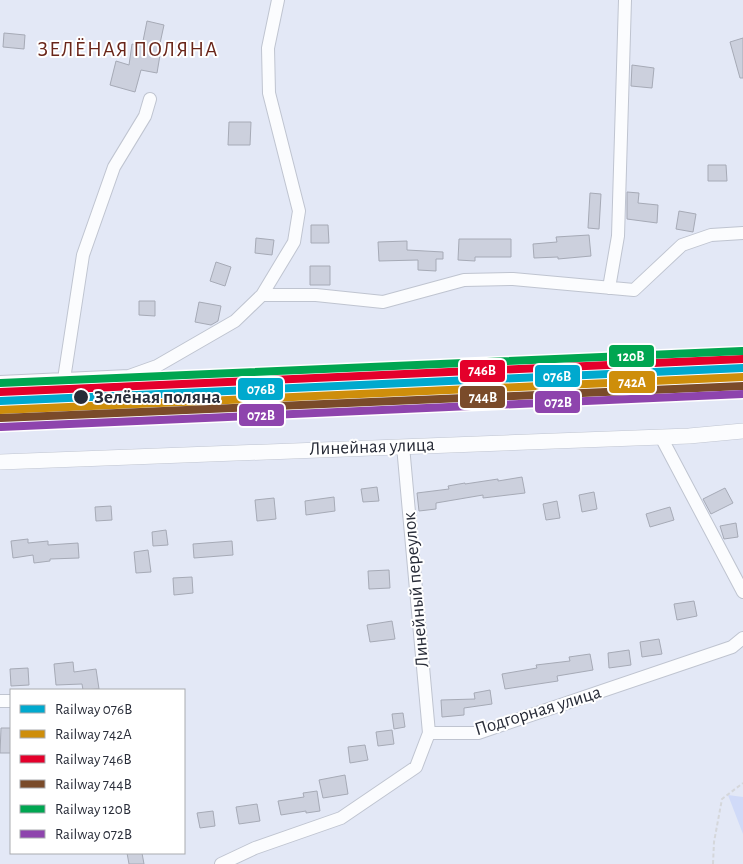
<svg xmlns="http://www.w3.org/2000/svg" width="743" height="864" viewBox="0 0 743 864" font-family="'Alegreya Sans',sans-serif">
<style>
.green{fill:#d0daf8}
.building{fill:#ccd0dd;stroke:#a6aab6}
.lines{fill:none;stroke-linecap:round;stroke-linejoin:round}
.minor-casing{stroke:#bfc4d0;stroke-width:14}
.tertiary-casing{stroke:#bfc4d0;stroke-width:16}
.path{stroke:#d5d7db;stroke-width:2;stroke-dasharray:4 2.5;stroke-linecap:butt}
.minor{stroke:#fbfcfe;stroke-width:12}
.tertiary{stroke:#fbfcfe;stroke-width:15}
.rail-1-casing{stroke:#fff;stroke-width:11}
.rail-2-casing{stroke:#fff;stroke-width:11}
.rail-3-casing{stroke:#fff;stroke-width:11}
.rail-4-casing{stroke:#fff;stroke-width:11}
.rail-5-casing{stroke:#fff;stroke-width:11}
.rail-6-casing{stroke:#fff;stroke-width:11}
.rail-1{stroke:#00a9ce;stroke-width:8}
.rail-2{stroke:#ce8e0b;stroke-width:8}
.rail-3{stroke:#e4002b;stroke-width:8}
.rail-4{stroke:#7a4b2a;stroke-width:8}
.rail-5{stroke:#00a651;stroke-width:8}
.rail-6{stroke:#8e44ad;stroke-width:8}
.stop-dot{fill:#282c38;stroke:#fff;stroke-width:2}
.labels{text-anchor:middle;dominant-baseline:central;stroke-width:4;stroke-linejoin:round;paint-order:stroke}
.stop-label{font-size:19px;font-weight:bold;fill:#282c38;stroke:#fff;text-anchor:start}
.street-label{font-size:19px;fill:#282c38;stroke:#fff}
.quarter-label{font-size:21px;letter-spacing:1px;fill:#692519;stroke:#fff}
.line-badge{stroke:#fff;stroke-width:2}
.badge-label{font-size:14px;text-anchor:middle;font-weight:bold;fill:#fff}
</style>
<rect width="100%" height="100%" fill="#e3e8f6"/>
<path class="green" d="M728,795L743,797V834Z"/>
<path class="building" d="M147,21L164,25L159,48L161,49L157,73L141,70L135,92L110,85L116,61L129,65L132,44L142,46Z
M4,33L25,35L24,49L3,47Z
M743,38V78H740L730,42Z
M632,65L654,68L652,88L631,86Z
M229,122H251L250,145H228Z
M708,165H726L727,181H708Z
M627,192L639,193L638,203L658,205L657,223L627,219Z
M590,193L601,194L599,229L588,228Z
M679,211L696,214L693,232L676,229Z
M311,225H328L329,243H311Z
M589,235L591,256L558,259V257L534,258L533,244L557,242L556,237Z
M256,238L274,240L272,255L255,253Z
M459,239H511V257H475V261L458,260Z
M407,241V250L443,252V259H436V271L418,270V260L379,261L378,242Z
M216,262L231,267L225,286L210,281Z
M310,266H330V285H310Z
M139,301H155V316L139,315Z
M199,302L221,306L218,321L211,325L195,322Z
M522,477L525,493L483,498V495L436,503V509L419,511L417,493L449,489L448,486L465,483V484L498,479V481Z
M377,487L379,501L363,502L361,489Z
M725,488L733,503L711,514L703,499Z
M594,492L597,509L582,512L579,495Z
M334,497L335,511L306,515L305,501Z
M274,498L276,519L257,521L255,500Z
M557,501L560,518L546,520L543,504Z
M111,506L112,520L96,521L95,507Z
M670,507L674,520L650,527L646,514Z
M736,523L738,537L724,539L720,526Z
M166,530L168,545L153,546L152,532Z
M28,539V543L48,541V545L78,543L79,558L50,559V561L34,563L33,555L13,558L11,541Z
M232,541L233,555L194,558L193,544Z
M148,550L151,572L136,573L134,552Z
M389,570L390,588L369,589L368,571Z
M192,577L193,593L174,595L173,578Z
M694,601L697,616L677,620L674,604Z
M392,621L395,639L370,642L367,625Z
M659,639L662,654L642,657L640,642Z
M629,650L631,665L609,668L608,653Z
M590,654L593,670L557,676L558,681L505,689L502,674L537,668L536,665L570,661L569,657Z
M73,662L74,672L96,669L99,689L83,690L82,684L56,685L54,664Z
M28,668L29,685L11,686L10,669Z
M490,690L492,704L464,708V715L442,717L441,700L475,699L474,693Z
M403,713L405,727L394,729L392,714Z
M1,728H11V753H0Z
M392,730L394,744L378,746L376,732Z
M365,745L368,760L350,763L348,747Z
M345,775L348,794L323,798L319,780Z
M317,791L320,811L306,813V811L281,815L278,801L304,797L303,793Z
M257,804L260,821L239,824L236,807Z
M213,811L215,826L200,828L197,813Z
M127,853H142L144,864H129Z"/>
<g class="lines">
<g class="minor-casing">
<path id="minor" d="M609,288L618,236L625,0
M262,295H316L383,302L464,280L513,279L634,290L682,245L711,235L743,233
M64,379L83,255L114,167L145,116L150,99
M0,382L129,376L157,366L235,321L262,295L294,242L299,211L269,93L268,48L278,0
M661,437L743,592
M0,701H11
M429,733H478L732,647L743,638
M221,864L255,848L341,818L416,767L429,733L403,446"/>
</g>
<g class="tertiary-casing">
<path id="tertiary" d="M0,462L689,436L743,431"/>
</g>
<path class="path" d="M713,864L714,842L722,799L743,783"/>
<use href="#minor" class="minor"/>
<use href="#tertiary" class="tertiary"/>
<g class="rail-1-casing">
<path id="rail-1" d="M0,401L743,368"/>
</g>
<g class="rail-2-casing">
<path id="rail-2" d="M0,410L743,377"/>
</g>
<g class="rail-3-casing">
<path id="rail-3" d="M0,392L743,359"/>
</g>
<g class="rail-4-casing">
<path id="rail-4" d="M1,418L743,386"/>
</g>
<g class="rail-5-casing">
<path id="rail-5" d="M0,383L742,351"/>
</g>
<g class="rail-6-casing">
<path id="rail-6" d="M1,427L743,394"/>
</g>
<use href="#rail-1" class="rail-1"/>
<use href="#rail-2" class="rail-2"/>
<use href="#rail-3" class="rail-3"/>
<use href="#rail-4" class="rail-4"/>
<use href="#rail-5" class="rail-5"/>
<use href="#rail-6" class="rail-6"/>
</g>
<circle class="stop-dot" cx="81" cy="397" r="8"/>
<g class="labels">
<g class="stop-label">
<text x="94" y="397">Зелёная поляна</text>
</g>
<g class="street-label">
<text transform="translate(372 447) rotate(-2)">Линейная улица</text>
<text transform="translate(416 590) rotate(-95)">Линейный переулок</text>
<text transform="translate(538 711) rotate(-17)">Подгорная улица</text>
</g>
<g class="quarter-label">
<text x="128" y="49">ЗЕЛЁНАЯ ПОЛЯНА</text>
</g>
</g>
<g class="line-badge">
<rect x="608" y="344" width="47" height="24" rx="5" fill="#00a651"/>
<rect x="459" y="359" width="47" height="24" rx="5" fill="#e4002b"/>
<rect x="534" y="364" width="47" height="24" rx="5" fill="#00a9ce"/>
<rect x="608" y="370" width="48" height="24" rx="5" fill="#ce8e0b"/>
<rect x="237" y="377" width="47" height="24" rx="5" fill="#00a9ce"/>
<rect x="459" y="385" width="47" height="24" rx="5" fill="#7a4b2a"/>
<rect x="534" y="390" width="47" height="24" rx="5" fill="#8e44ad"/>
<rect x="238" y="403" width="47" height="24" rx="5" fill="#8e44ad"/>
</g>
<g class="badge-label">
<text x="631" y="361">120В</text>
<text x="482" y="375">746В</text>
<text x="557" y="381">076В</text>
<text x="632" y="387">742А</text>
<text x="261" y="394">076В</text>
<text x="483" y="402">744В</text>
<text x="558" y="407">072В</text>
<text x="261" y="420">072В</text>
</g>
<rect x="10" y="689" width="175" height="165" fill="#ffffff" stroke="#a9abaf"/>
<rect x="20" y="705" width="25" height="8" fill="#00a9ce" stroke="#a9abaf"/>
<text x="55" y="714" font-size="15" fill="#282c38">Railway 076В</text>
<rect x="20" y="730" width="25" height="8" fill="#ce8e0b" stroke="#a9abaf"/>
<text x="55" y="739" font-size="15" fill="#282c38">Railway 742А</text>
<rect x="20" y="755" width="25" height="8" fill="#e4002b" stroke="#a9abaf"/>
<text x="55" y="764" font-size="15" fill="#282c38">Railway 746В</text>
<rect x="20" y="780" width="25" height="8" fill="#7a4b2a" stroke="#a9abaf"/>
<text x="55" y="789" font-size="15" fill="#282c38">Railway 744В</text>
<rect x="20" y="805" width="25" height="8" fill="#00a651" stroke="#a9abaf"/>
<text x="55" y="814" font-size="15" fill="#282c38">Railway 120В</text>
<rect x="20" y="830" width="25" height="8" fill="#8e44ad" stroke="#a9abaf"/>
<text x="55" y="839" font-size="15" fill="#282c38">Railway 072В</text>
</svg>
